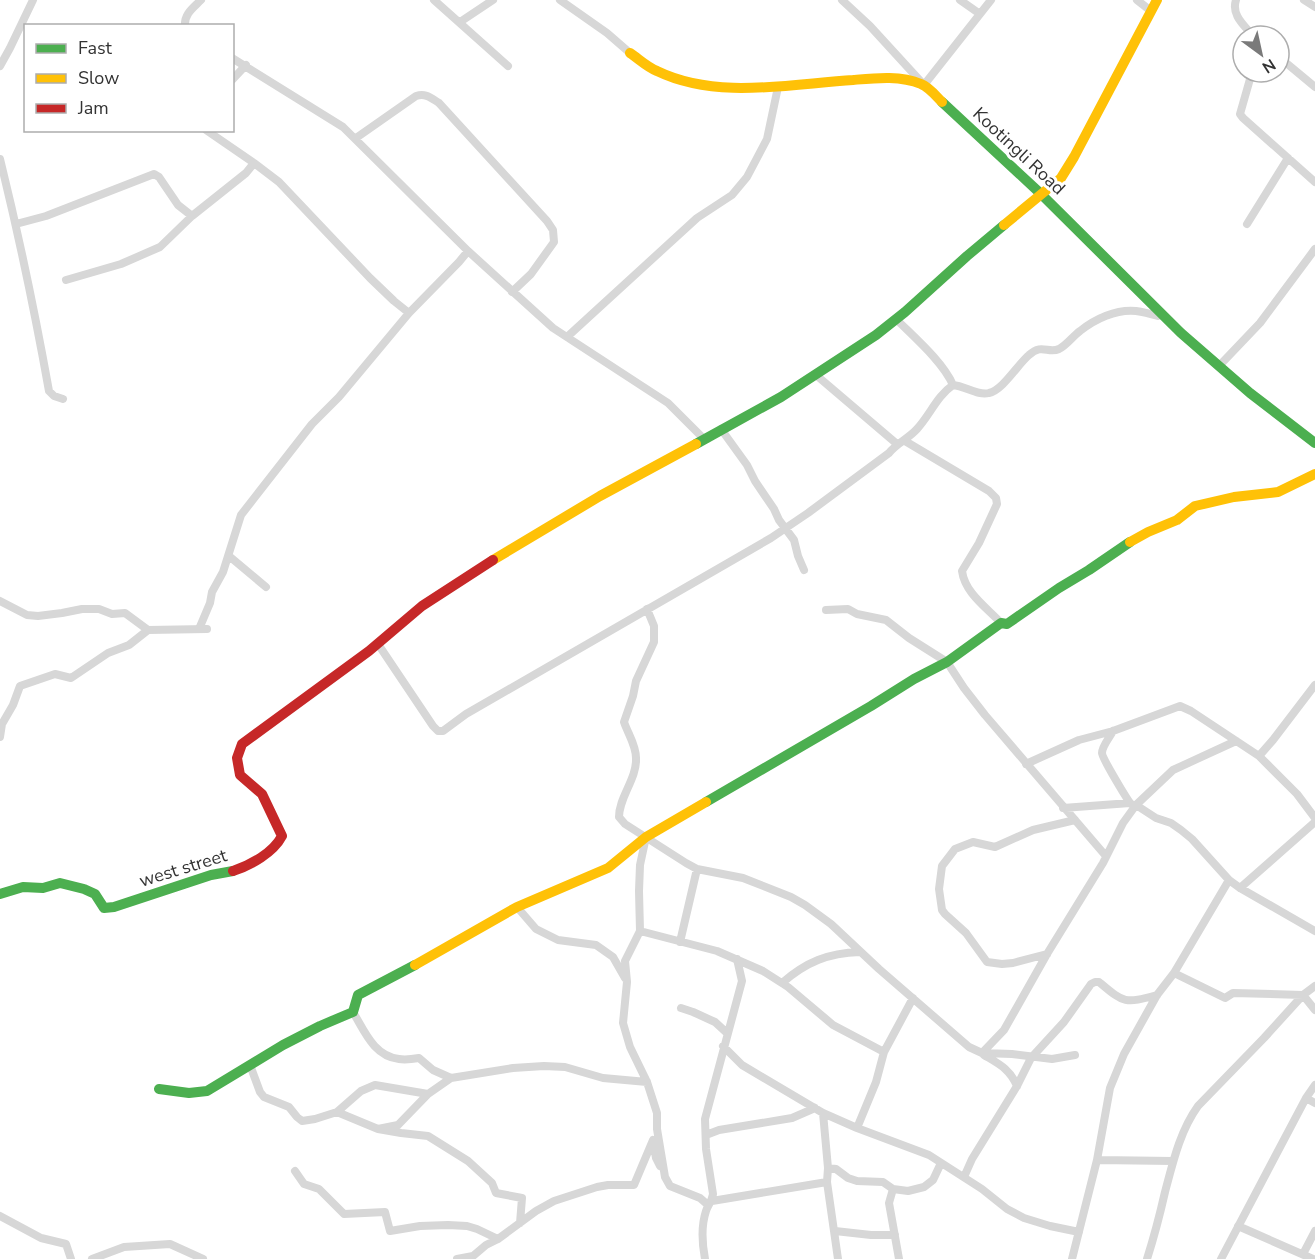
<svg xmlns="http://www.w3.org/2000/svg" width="1315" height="1259" viewBox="0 0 1315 1259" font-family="'Nunito Sans',sans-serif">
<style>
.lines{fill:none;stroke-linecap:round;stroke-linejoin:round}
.street{stroke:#d7d7d7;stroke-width:8}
.fast{stroke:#4caf50;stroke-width:10}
.slow{stroke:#ffc107;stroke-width:10}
.jam{stroke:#c62828;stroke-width:10}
.labels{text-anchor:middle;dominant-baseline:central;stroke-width:6;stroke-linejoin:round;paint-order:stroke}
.street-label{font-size:18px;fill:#333;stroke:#fff}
</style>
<rect width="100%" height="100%" fill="#fff"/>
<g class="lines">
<path class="street" d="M434,0L508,66
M560,0L607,33L630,53
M842,0L870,26L924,85L991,0
M960,0L980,14
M1137,0L1151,11
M1236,0C1231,15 1244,25 1253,36
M1304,0L1315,7
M460,22L493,0
M185,26C184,14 193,8 201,0
M1279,57L1315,87
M232,58L343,127L468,251L553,328L668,403L704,439
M0,66L10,48L33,0
M1252,72L1240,114L1243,118L1315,182
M232,80L246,65
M206,130L254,163L279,182L370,278L394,301L409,313
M356,138L416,96C426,93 431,98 439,103L547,221L553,230L554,242L531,274L512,292
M0,159C19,236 35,313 49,391L54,396L63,399
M16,224L46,216L154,174L159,177L178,205L192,216
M1247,224L1288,158
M66,280L121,264L160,247L192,216L246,173L254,163
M896,319C915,338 943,362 953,385
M567,337L697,218L732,195L747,177L767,139L778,87
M1219,366L1260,323L1315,249
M816,375L897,444
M721,429L747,465L755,481L774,509L779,520L794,540L798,556L804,570
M905,441L989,491L996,498L997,504L979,543L962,571C965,593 986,607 1001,623
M229,556L266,587
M0,601L27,615L38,616L62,613L82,609H99L112,614L125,613L148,630L207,629
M647,609L654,626V642L636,681L633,696L624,722C628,734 636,745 636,758C637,779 619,797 619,817L625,824L686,863L697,869L743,878L791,897L805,905L831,924L879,969L969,1047L982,1053L1004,1030L1047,954L1103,863L1123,823L1136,805L1156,818L1171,823L1181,830L1192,839L1229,880L1240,888L1315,931
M826,610L848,609L857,614L886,620L909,638L947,662L964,688L985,715L1105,855
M199,629L210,603L212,592L223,572L241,515L312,424L339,397L409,313L459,262L468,251
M378,644L433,726L438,731H443L466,714L492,699L771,538L808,513L889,453C897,443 908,439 917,429C930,415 937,396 953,385C965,386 978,396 989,393C1003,390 1018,364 1029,355C1042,343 1048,354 1059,349C1067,345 1073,336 1080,331C1095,319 1116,309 1136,311C1143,312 1151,314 1158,316L1162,314
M1113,731C1110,737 1102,746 1102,753C1102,758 1128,801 1131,804C1133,805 1134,805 1136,805L1173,770L1236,741
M0,737L2,724L13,705L20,686L55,674L71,678L108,653L129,645L148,630
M1259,756L1273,740L1315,685
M1026,764L1079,740L1113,731L1180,706L1191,711L1259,756L1297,794L1315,818
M1063,808L1130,803
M646,837L640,865L639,891L640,931L625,961L627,982L623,1023L630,1047L647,1082L657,1113V1129L665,1177L670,1186L700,1198L708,1205
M1240,888L1315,822
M517,907L536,929L558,940L596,945L613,957L625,978
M640,931L717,951L763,971L788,987L833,1025L884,1052
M680,942L697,869
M1047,954L1013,963L1002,964L987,962L966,933L945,914L942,910L939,889L942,866L955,849L973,842L995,847L1033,830L1075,820
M1174,973L1225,998L1233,993L1303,995L1315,1010
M782,983C806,962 828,953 860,952
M681,1008L693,1012L715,1022L727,1033
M353,1012C365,1032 374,1056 399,1059C405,1060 413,1059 419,1058L433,1070L451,1078
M723,1046L742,1065L823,1113L857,1128L929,1155L982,1189L1007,1209L1024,1218L1050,1226L1079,1232
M982,1053L1012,1054L1052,1059L1075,1055
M984,1055C999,1064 1010,1069 1017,1086
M250,1065L260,1092L264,1097L289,1107L297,1117L302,1121L315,1119L337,1112L361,1091L375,1085L428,1094L451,1078L513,1068L544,1066L565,1067L603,1078L647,1082
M1306,1098L1315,1103
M337,1112L378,1129L398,1125L428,1094
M823,1113L828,1168L827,1182L838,1259
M857,1128L876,1082L884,1052L913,998
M378,1129L401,1133L428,1136L468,1161L492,1183L496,1193L522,1198L520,1223
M706,1135L719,1130L792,1118L815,1108
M1097,1160L1173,1161
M828,1168L836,1169L848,1178L857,1181L883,1182L893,1189L908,1191L924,1187L933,1180L941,1163
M295,1171L304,1184L319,1189L344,1214L385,1212L390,1231L420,1226L448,1225L467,1226L477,1229L498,1239
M964,1177L972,1159L1017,1086L1031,1058L1064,1022L1091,984L1095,982H1099C1124,1003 1124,1004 1157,995
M893,1189L889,1203L899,1259
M712,1201L827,1182
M0,1216L41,1238L66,1244L71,1259
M1238,1226L1313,1259
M835,1231L871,1235H895
M1303,1254L1315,1231
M92,1259L124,1247L170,1244L203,1259
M457,1259L473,1256L486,1245L498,1239L536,1211L554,1201L597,1187L608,1185H634L653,1140L656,1158L660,1166
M705,1259C702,1243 701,1226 706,1211C708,1205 712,1201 713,1194L706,1149L705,1119L742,981L737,959
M1072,1259L1097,1160L1110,1088L1124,1054L1157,995L1174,973L1229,880
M1147,1259C1154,1237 1160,1214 1165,1192C1173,1162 1180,1131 1198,1106L1264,1038L1303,995L1315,986
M1221,1259L1306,1098L1315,1085"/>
<path class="fast" d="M942,102L1041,194L1181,333L1250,393L1315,443
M696,444L781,397L876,335L905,312L967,256L1004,225
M706,802L871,706L914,679L947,662L1001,623L1007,624L1059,588L1089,570L1130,542
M0,894L23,887L43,888L60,883L84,889L95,894L104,908L114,907L211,875L233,871
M159,1089L189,1093L207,1091L283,1045L320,1026L353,1012L358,995L415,965"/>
<path class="slow" d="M630,53C639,59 647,67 657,71C717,100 789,84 853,80C875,78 900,75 921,84C929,87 936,96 942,102
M1004,225L1061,178L1074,157L1157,0
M1130,542L1148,532L1177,520L1195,506L1234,497L1278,492L1315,474
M493,560L600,496L696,444
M415,965L517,907L608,868L646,837L706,802"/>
<path class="jam" d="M233,871C251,865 273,853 282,836L262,794L240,775L237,758L242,744L369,651L422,606L493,560"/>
</g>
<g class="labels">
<g class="street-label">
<text transform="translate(1019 151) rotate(43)">Kootingli Road</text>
<text transform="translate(183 868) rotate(-17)">west street</text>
</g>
</g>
<rect x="24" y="24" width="210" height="108" fill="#ffffff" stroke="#adadad" stroke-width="1.5"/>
<rect x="36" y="44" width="30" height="9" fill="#4caf50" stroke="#adadad" stroke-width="1.5"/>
<text x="78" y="54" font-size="18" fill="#333333">Fast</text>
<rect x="36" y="74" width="30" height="9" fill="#ffc107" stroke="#adadad" stroke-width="1.5"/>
<text x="78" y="84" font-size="18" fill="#333333">Slow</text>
<rect x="36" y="104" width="30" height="9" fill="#c62828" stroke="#adadad" stroke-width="1.5"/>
<text x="78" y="114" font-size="18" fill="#333333">Jam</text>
<g transform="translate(1261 54) rotate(147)"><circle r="28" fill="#ffffff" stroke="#adadad" stroke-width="1.5"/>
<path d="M0-4.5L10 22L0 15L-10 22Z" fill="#7a7a7a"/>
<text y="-9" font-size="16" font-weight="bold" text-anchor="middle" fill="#333333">N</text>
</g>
</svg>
